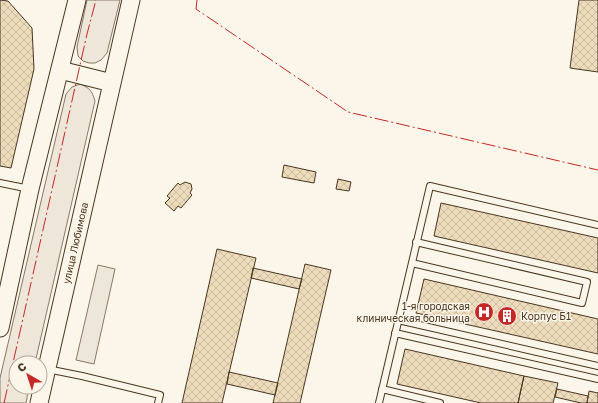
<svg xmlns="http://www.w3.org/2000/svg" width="598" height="403" viewBox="0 0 598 403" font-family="'Golos Text',sans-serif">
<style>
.grass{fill:#ede6d9;stroke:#887966}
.parking{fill:#ede7d9;stroke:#887966}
.building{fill:url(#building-cross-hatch);stroke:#4a3520}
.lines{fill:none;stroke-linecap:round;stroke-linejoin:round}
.lane-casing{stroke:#4a3520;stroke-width:8}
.secondary-casing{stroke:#4a3520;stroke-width:19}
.lane{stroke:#fbf6e9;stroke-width:6}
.secondary{stroke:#fbf6e9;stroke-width:17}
.power{stroke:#c62828;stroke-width:1;stroke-dasharray:14 3 2 3;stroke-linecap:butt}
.labels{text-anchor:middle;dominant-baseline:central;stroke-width:3;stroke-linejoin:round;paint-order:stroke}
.street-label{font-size:10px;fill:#4a3520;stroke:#fbf6e9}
.poi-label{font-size:10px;fill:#4a3520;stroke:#fbf6e9;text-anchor:end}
</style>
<defs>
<pattern id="building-cross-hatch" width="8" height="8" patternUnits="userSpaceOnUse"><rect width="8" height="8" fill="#ecdcbc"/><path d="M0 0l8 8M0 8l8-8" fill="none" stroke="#ccbda1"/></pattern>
</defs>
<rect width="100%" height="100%" fill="#fbf6e9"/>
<path class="grass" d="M87,0H120L107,53L101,60L95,63H89L83,61L78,56L77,47Z
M80,84C90,88 92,91 95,101L35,363H16V387H29L26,403H0V378L66,94L72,87Z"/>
<path class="parking" d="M98,265L115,269L94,364L76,360Z"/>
<path class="building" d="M0,0L8,1L32,28L34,69L11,168L0,166Z
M579,0H598V72L570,68Z
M284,165L316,172L314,183L282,177Z
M338,179L351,182L349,191L336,189Z
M185,182L191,184L192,189L190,193L192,195L181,208L178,206L174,211L165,203L170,198L167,196L178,183L180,185Z
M441,203L598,238V273L434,236Z
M217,249L256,258L222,403H182Z
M305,264L331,270L300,403H273Z
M253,268L302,279L299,289L251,278Z
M424,279L598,319V354L416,313Z
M405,349L524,376L518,403H481L397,384Z
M229,372L278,383L275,395L227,384Z
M524,376L558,383L553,403H518Z
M557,389L588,396L587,403H581L555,397Z
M589,391L598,393V403H587Z"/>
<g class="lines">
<g class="lane-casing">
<path id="lane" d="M0,183L30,189
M412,263L582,303L587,282L416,242
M398,320L598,366
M395,333L598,379
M47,369L82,376L160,395L158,403
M382,389L440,403
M379,403L430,186L598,225"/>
</g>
<g class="secondary-casing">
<path id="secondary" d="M60,70L112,83
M0,328L30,189L77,0
M39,403L131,0"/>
</g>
<use href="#lane" class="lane"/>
<use href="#secondary" class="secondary"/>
<path class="power" d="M197,0L196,9L348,112L598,170
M4,403L87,34L96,0"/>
</g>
<defs>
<g id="hospital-disc" transform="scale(1)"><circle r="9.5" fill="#c62828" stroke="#fbf6e9"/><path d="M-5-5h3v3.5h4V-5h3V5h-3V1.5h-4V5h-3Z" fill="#fff"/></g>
<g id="building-disc" transform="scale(1)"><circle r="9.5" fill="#c62828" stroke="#fbf6e9"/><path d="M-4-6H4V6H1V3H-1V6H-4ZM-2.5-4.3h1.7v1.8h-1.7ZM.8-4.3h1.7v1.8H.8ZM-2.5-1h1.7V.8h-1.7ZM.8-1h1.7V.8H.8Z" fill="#fff"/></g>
</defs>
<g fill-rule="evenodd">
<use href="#hospital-disc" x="484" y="312"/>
<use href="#building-disc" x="507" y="316"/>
</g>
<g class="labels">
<g class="street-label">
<text transform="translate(75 243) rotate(-77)">улица Любимова</text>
</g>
<g class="poi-label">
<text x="470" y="306">1-я городская<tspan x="470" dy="12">клиническая больница</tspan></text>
<text x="521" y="316" text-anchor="start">Корпус Б1</text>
</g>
</g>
<g transform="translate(28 375) rotate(321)"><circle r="19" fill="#fbf6e9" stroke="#b4a999"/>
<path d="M0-3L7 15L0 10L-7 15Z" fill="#c62828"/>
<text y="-6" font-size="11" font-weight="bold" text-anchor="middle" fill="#4a3520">С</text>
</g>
</svg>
